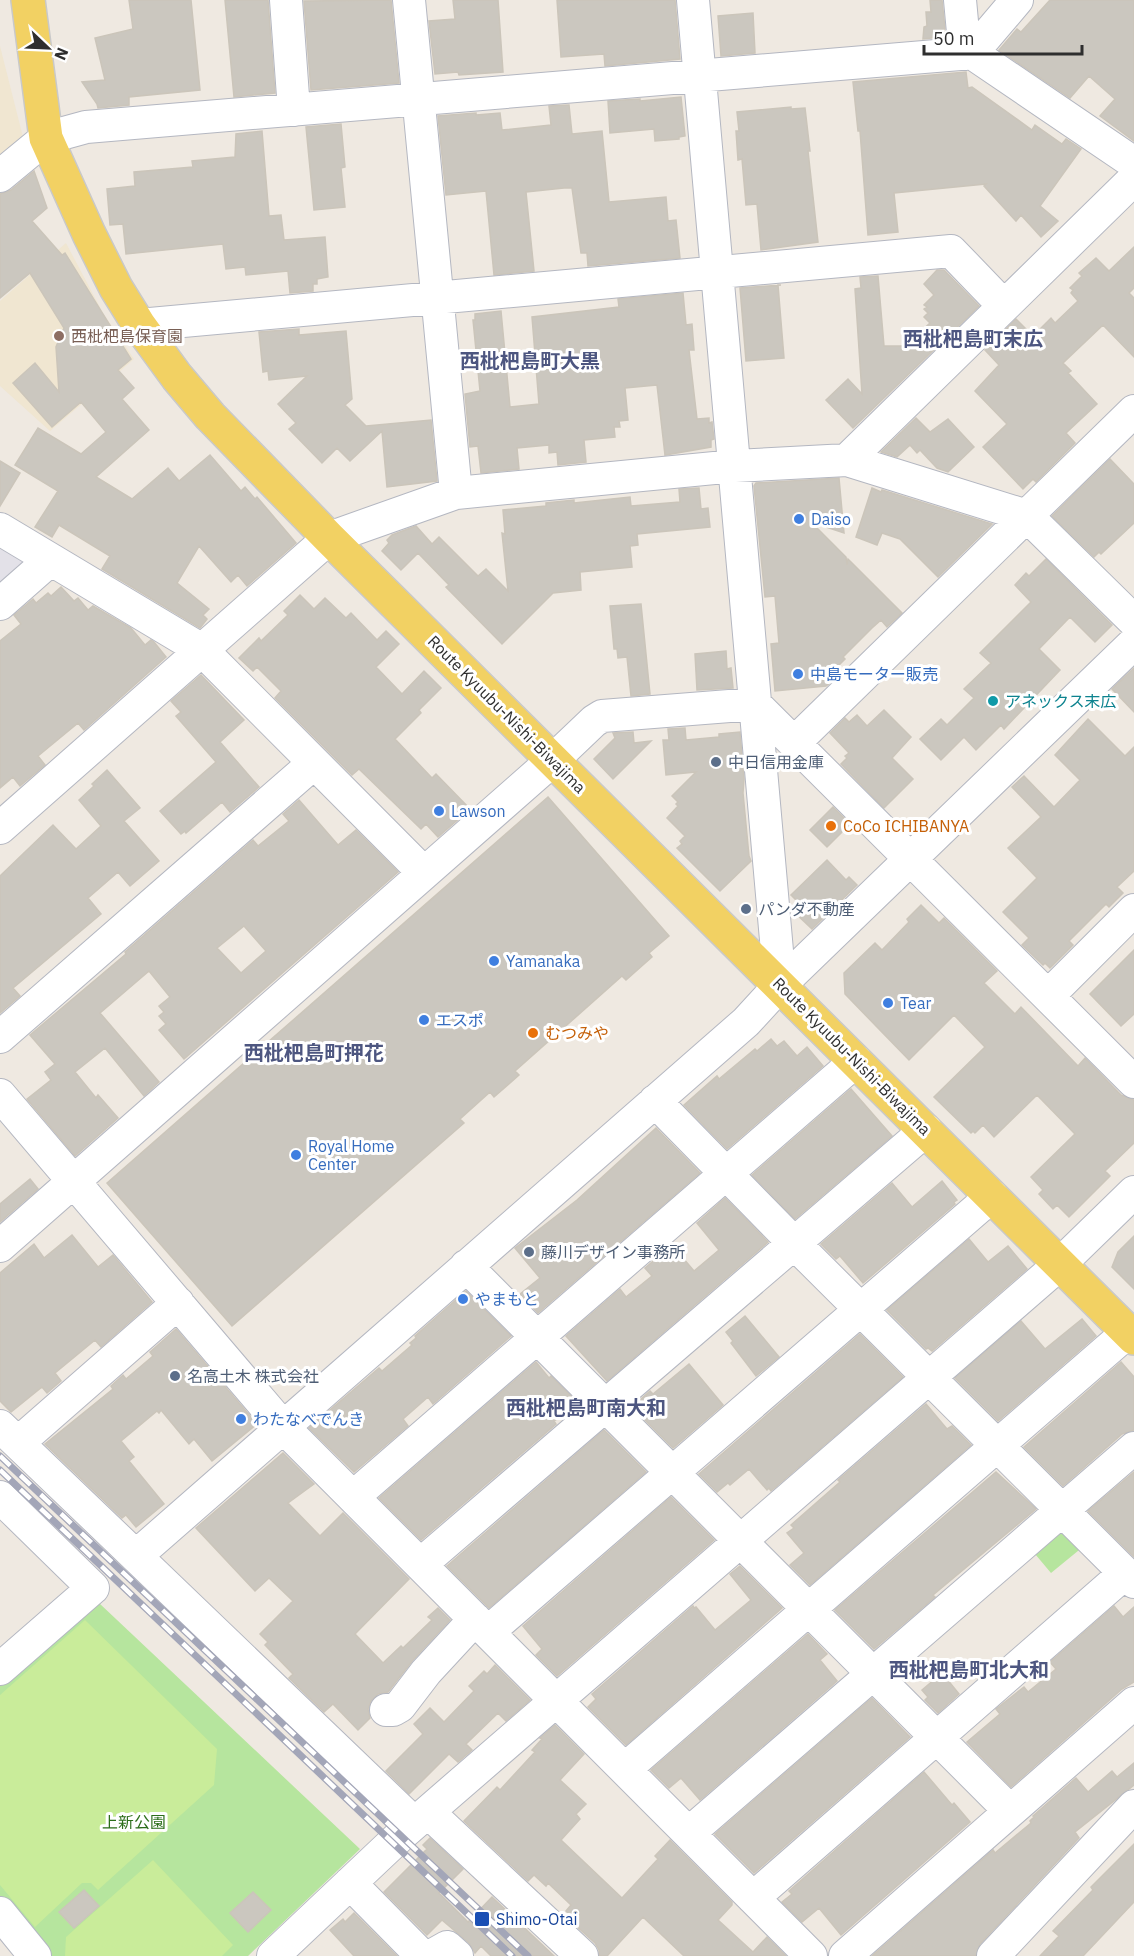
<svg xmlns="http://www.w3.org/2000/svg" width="1134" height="1956" viewBox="0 0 1134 1956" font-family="'IBM Plex Sans','Noto Sans JP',sans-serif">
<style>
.industrial{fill:#e3e1e8}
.education{fill:#f0e6d1}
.green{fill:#b6e59e}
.pitch{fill:#c9ec9a}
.building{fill:#cbc7bf;stroke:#cbc5ba;stroke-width:1.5;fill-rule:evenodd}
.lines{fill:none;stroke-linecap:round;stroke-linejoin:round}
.minor-casing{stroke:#b4b7c1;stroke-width:34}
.major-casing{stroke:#c9c9c9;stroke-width:36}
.minor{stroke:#fff;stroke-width:32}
.major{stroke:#f2d163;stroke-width:33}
.rail-casing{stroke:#a3a6b8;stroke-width:7}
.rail{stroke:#fff;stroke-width:4.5;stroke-dasharray:14;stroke-linecap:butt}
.education-dot{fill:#8d6e63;stroke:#fff;stroke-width:2}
.shop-dot{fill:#3f7fe0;stroke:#fff;stroke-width:2}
.culture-dot{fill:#0f9aa8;stroke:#fff;stroke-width:2}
.service-dot{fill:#5c6f8a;stroke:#fff;stroke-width:2}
.food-dot{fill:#e8710a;stroke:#fff;stroke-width:2}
.transit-dot{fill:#1a4fb4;stroke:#fff;stroke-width:2}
.labels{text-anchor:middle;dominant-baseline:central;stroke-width:6;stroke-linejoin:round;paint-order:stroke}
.education-label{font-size:16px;fill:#785e54;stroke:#fff;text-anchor:start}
.shop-label{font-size:16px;fill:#366cbe;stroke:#fff;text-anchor:start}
.culture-label{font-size:16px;fill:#0d838f;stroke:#fff;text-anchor:start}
.street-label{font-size:16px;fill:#2e2e2e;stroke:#fff}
.service-label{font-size:16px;fill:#4e5e75;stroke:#fff;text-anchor:start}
.food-label{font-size:16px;fill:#c56008;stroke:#fff;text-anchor:start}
.park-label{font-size:16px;fill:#2c6e1b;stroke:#fff}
.transit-label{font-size:16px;fill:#164399;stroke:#fff;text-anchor:start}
.quarter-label{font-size:20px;font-weight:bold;fill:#4d5680;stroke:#fff}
</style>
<rect width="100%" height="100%" fill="#efe9e1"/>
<path class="industrial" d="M0,542L28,559L0,591Z"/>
<path class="education" d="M0,46L24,141L0,162Z
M66,243L103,313L134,359L50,431L0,386V301Z"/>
<path class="green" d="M1054,1526L1084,1546L1051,1573L1030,1548Z
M99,1603L360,1849L248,1956H47L0,1901V1682Z"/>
<path class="pitch" d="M85,1620L217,1749L214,1785L98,1890L91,1883H82L35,1927L0,1885V1695Z
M153,1860L233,1945L222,1956H65L66,1937Z"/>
<path class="building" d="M129,0H191L200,90L129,97V105L98,108L97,104L82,82L105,80L95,38L133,29Z
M225,0H268L275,93L234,97Z
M391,0L399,83L311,90L304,1Z
M453,0H498L503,72L459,75L458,72L435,74L429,21L455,19Z
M557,0H675L680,59L605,66L604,54L561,57Z
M930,0H942L945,29L941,30V37L923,39L924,27L927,26L926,12H931Z
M1050,0H1134V141L1100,116L1115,99L1089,76L1070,98L999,50L1017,29L1021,32Z
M753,13L755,53L721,56L718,16Z
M966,72L968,88L972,87L1032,130L1035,125L1062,144L1066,139L1081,149L1040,206L1058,221L1041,237L1021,215L1016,221L984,186L986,184L894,193L898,232L868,235L860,131H858L853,82Z
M681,97L685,136L679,137V139L655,141L654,129L610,133L608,101L640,99V101Z
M569,105L572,134L602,131L609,202L666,197L668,221L676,220L680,258L588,266L587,253H581L572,188H564L526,192L534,271L494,275L486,191L446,195L438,116L476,113V115L500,113L502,130L551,125L549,106Z
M791,107V109L805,108L810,151H808L818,242L761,250L757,204L746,205L742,159L738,160L736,131H739L737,112Z
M341,124L345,167L341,168L345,207L314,210L306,127Z
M262,131L269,216L281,215L284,240L325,237L328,277L317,279V284H313V291L290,293L288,271L246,275L245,267L226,269L223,244L126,254L123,224L110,225L107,189L135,186L134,172L193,167L192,161L235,157L236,134Z
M34,171L47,208L32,221L62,255L65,253L131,359L118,370L134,388L122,399L149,430L96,477L132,499L168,468L179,481L210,455L241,491L245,487L255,499L257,497L296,543L247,586L238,575L231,582L199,546L177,583L209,609L203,615L207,619L200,628L102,569L110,556L59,525L52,537L35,527L58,491L15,465L38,428L81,454L106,432L81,402L52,427L13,383L35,363L59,392L56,347L64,328L30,273L0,298V194L11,190Z
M1134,247V288L1129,293L1134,298V357L1103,325L1063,363L1071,371L1068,373L1097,404L1066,433L1075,443L1036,482L1033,479L1023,489L983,447L1007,424L975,391L999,365L985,350L1016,319L1033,336L1051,318L1055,323L1078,301L1071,293L1073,290L1070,288L1082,276L1079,273L1096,258L1109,271Z
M937,270H944L979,306L853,428L826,400L848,379L862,394L855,289L861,288L860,277L878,276L884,346H905L930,323L924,317L928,313L924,309L927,307L924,305L934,295L924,284Z
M778,285L784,358L746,361L740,288L781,285Z
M683,293L686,325L692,324L694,350H689L697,419L709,418V423L712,422L714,439L711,440V447L665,455L657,385L625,388L628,420L619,421L620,427H614L615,437L584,440L586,462L558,465L557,452L549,453V445L517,448L519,469L481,473L478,446L470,447L465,394L480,391L473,320H475V314L501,311L510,407L539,404L532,317L619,307L618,299Z
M299,329V335L346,331L352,399L345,405L366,426L431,420L437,481L387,487L382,431L350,461L337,448L322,463L289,429L296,423L278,404L307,376L269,380L268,371L263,372L259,332Z
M916,418L930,432L948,419L974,447L948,472L937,468L920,450L917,453L910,445L897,457L881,452Z
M1110,459L1134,484V523L1101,554L1099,552L1094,557L1052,516Z
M0,461L20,473L0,506Z
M839,478L844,533L811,522L846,557L847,565L848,559L902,613L887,627L881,620L872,628L843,657L845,659L826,678L831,682L826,686L775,691L771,644L779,643L775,596L765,597L754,486L756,483Z
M699,488L701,509L708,508L710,527L637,534L638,545L630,546L632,567L580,572L581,590L553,593L502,644L446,587L449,585L418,553L401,570L382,551L389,543L387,540L392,535L416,526L432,544L439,537L478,576L486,569L508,591L502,533L505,534L503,510L546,506V503L574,500V503L630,497L631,506L680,502L679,489Z
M872,488L881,492L882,490L992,524L938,577L900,539L882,533L877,545L856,537Z
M1046,559L1112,625L1095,642L1070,617L1039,649L1060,670L1004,729L1001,725L976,750L964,737L941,760L920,739L941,719L947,725L974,698L964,689L991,663L980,653L1031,602L1015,585L1026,573L1029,576Z
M61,587L74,601L78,598L88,610L93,606L131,628L145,645L151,640L154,642L166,657L84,730L78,723L38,756L45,765L20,786L13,777L0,788V641L21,624L14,615L33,599L36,603L48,593L51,596Z
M300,595L314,609L325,598L346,618L351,613L377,640L386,631L399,644L376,667L402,694L424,671L441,688L419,710L421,713L395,739L432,778L436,774L470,809L438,837L426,824L421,829L359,769L352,775L275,698L281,691L257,667L253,671L239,658L259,638L261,641L288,615L284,611Z
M641,604L650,694L631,696L627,657L618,658L617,649H614L610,606Z
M726,651L727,669L731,668L733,688L697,690L695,654Z
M1134,668V712L1112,689Z
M201,675L244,720L220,742L259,787L230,812L222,802L186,833L185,831L181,834L160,811L216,762L176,716L181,712L171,701Z
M884,710L911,737L892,758L913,779L884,808L841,764L847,758L845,756L849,753L830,733L845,718L849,722L857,715L867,726Z
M1088,719L1125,756L1134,747V871L1117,887L1123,893L1109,907L1106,904L1069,941L1073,945L1050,968L1045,963L1043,965L1022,945L1029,938L1003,912L1037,878L1008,848L1041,817L1012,787L1024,776L1054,807L1080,780L1055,755Z
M685,728L686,740L719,737V734L740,732L744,779L743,793L749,856L751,861L720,891L677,848L682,844L680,841L685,836L667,818L678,806L676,804L678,802L672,796L696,772L666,775L663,740H669L668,729Z
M633,732L634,743L651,741L613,779L594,759L615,738L613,733Z
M107,770L140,808L124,821L159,861L130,886L118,872L88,898L101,914L13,988L20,996L0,1013V876L53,825L76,849L101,826L79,800L94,786L92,784Z
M548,797L669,936L649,953L652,957L626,980L622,976L515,1071L519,1075L494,1097L490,1092L460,1119L464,1123L232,1326L107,1183Z
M299,800L338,845L356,830L398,872L184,1059L159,1030L166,1024L159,1016L164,1012L159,1006L170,997L149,971L100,1013L159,1082L144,1096L105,1048L75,1072L96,1098L98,1095L118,1118L75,1156L27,1099L51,1080L45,1072L55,1064L30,1035L126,954L125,952L253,840L258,846L289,821L283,814ZM244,926L266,951L241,973L217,948Z
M833,807L850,824L827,847L810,830Z
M827,860L846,880L849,877L857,885L812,929L793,911L800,904L791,895Z
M921,905L939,923L944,918L997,971L984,983L1015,1014L1021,1007L1078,1066L1085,1058L1121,1095L1134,1100V1143L1105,1171L1110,1176L1069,1217L1057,1205L1053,1209L1039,1194L1043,1190L1031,1177L1075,1134L1037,1095L994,1137L983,1125L975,1133L973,1131L971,1133L934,1097L985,1047L954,1015L909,1060L845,994L844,973L875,943L882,950L909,922L907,919Z
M1134,950V1014L1121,1026L1090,994Z
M771,1039L777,1046L784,1041L797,1056L807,1047L823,1066L727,1149L684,1105L717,1076L719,1079L755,1049L757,1051Z
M851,1089L892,1136L795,1219L752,1175Z
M656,1128L700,1173L538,1313L520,1294L540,1278L515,1248L577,1200Z
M30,1179L38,1189L0,1222V1204Z
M942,1181L957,1200L954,1202L955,1204L863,1283L840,1256L836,1259L821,1244L892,1183L912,1207Z
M725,1198L768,1242L607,1381L566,1336L620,1289L626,1297L652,1276L645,1268L672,1245L694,1271L719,1250L697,1223Z
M72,1235L98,1267L113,1255L152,1302L101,1347L95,1340L55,1373L61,1381L47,1393L42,1387L11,1412L0,1401V1273L34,1244L44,1258Z
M1134,1236V1289L1112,1267L1118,1252Z
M969,1239L988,1262L1008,1246L1027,1269L932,1351L928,1348L926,1349L887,1310Z
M466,1291L511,1336L433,1404L428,1397L403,1419L408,1426L354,1472L309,1428L379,1368L382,1371L412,1345L410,1343L416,1338L415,1336Z
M745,1316L779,1357L756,1376L731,1343L733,1341L726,1332Z
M1082,1319L1096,1336L998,1421L955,1378L1021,1321L1045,1349Z
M176,1329L257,1424L212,1461L194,1439L189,1444L161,1410L159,1413L157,1411L121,1441L134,1457L129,1461L164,1504L136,1527L126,1515L122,1518L45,1444L113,1389L111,1386L123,1375L126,1379L153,1356L150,1352Z
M860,1334L903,1377L771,1491L769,1488L767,1490L749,1469L730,1485L728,1483L717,1492L699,1474Z
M536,1362L549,1378L551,1376L574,1399L555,1416L557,1419L554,1421L556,1424L421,1540L379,1498Z
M1121,1362L1134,1377V1430L1122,1434L1063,1486L1024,1447Z
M689,1364L723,1405L673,1448L632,1407L650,1391L653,1394Z
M926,1404L947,1429L952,1426L971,1445L810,1585L790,1565L804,1553L787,1533L794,1528L791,1525L840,1482L838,1480Z
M604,1430L646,1472L489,1608L447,1566Z
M283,1453L314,1484L288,1503L320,1536L343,1513L409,1579L355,1634L383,1663L401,1646L403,1648L432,1620L428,1617L438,1608L450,1620L413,1660L388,1692L378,1694L371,1701L368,1709L370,1718L358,1730L333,1704L324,1712L289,1678L293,1674L265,1645L268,1642L260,1634L293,1601L269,1578L255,1591L196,1528Z
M996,1472L1036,1509L933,1595L935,1597L874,1649L835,1610Z
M1134,1472V1557L1088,1511Z
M671,1497L714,1540L557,1676L536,1655L542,1649L523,1626Z
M740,1566L782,1608L626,1745L588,1707L596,1699L592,1694L693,1606L694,1608L696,1607L715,1630L751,1600L730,1574Z
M1114,1606L1123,1617L1134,1607V1682L1122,1689L1011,1787L967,1742L1000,1714L996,1709L1024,1687L1028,1692L1056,1669L1050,1662Z
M808,1634L827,1654L820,1660L837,1681L700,1800L681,1778L669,1788L651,1770Z
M495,1665L530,1700L506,1721L498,1713L466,1744L472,1750L458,1762L449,1754L409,1794L386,1771L423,1734L414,1724L430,1708L444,1722L474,1691L469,1686L484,1671L487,1674Z
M942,1673L959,1694L938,1713L925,1700L928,1697L922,1690Z
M872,1698L910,1737L754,1873L715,1834Z
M555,1725L584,1754L560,1780L586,1804L576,1814L580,1819L561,1840L622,1898L658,1859L655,1856L670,1840L732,1902V1905L718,1920L753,1952L767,1937L786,1956H684L643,1917L607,1956H599V1950L595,1943L574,1924L576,1921L566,1911L571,1905L548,1883L546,1886L534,1875L528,1881L464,1821L497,1787L500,1790L535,1752L532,1750L542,1739L540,1738Z
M1134,1763V1785L1075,1832L1079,1838L980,1944L976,1956H872L993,1850L995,1853L1031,1823L1030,1821L1034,1817L1033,1816L1076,1778L1088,1792L1112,1771L1117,1777Z
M924,1772L952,1805L954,1803L970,1822L841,1935L819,1908L802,1922L782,1902L792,1894L789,1891Z
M430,1838L463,1869L439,1893L468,1922L492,1897L554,1956H491L481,1946L475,1953L469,1943L442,1920L427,1935L384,1892L427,1849L423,1845Z
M1134,1844V1902L1083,1956H1040L1059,1936L1053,1931L1093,1890L1091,1887Z
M84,1890L99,1906L74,1928L59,1912Z
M253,1892L271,1910L248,1932L230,1913Z
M354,1913L397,1956H354L330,1930L343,1919L345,1922Z"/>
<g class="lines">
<g class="minor-casing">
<path id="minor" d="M286,0L294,110
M409,0L456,493
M693,0L780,985
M960,0L965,54
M972,53L1017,0
M0,176L46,138L86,127L972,53L1134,163
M139,325L951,251L1004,306
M847,460L1134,179
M0,529L202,650L424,873
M0,604L50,560
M794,743L1134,411
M0,828L329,538L456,493L735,466L847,460L1027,516L1134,621
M1048,996L1134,910
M0,1037L314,763
M0,1095L283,1427L811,1956
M655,1101L795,1244L1134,1582
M0,1246L553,760L594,721L602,716L755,704L1134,1082
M466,1266L1010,1811
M0,1426L414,1823
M18,1443L178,1303
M0,1497L93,1588L0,1669
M353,1497L856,1061
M136,1556L746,1022L780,985L1134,643
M421,1564L926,1130
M488,1632L992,1196
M386,1710H393L400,1706L426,1672L475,1619
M625,1769L1128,1332
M428,1812L582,1956
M689,1833L1134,1448
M350,1883L422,1956
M753,1898L1125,1573
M0,1913L35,1956
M273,1956L400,1836L1060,1264L1134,1192
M431,1956L447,1947L457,1956
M845,1956L1134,1703
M993,1956L1134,1806"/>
</g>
<g class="major-casing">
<path id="major" d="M28,0L46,138L89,234L116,288L139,325L177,377L210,416L329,538L1134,1338"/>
</g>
<use href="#minor" class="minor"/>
<use href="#major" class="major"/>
<g class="rail-casing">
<path id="rail" d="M0,1456L528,1956
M0,1470L512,1956"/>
</g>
<use href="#rail" class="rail"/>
</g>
<circle class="education-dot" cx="59" cy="336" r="6"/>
<g class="shop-dot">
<circle cx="799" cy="519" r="6"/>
<circle cx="798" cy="674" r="6"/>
<circle cx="439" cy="811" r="6"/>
<circle cx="494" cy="961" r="6"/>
<circle cx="888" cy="1003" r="6"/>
<circle cx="424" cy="1020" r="6"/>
<circle cx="296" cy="1155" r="6"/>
<circle cx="463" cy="1299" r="6"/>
<circle cx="241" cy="1419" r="6"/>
</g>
<circle class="culture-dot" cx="993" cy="701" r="6"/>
<g class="service-dot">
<circle cx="716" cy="762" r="6"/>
<circle cx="746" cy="909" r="6"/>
<circle cx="529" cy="1252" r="6"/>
<circle cx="175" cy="1376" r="6"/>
</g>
<g class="food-dot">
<circle cx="831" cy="826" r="6"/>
<circle cx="533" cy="1033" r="6"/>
</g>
<rect class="transit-dot" x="474" y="1911" width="16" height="16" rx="3"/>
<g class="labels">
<g class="education-label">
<text x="71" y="336">西枇杷島保育園</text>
</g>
<g class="shop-label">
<text x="811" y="519">Daiso</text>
<text x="810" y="674">中島モーター販売</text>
<text x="451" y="811">Lawson</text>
<text x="506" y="961">Yamanaka</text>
<text x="900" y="1003">Tear</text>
<text x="436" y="1020">エスポ</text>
<text x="308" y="1146">Royal Home<tspan x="308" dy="18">Center</tspan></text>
<text x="475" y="1299">やまもと</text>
<text x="253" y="1419">わたなべでんき</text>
</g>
<g class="culture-label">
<text x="1005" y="701">アネックス末広</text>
</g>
<g class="street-label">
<text transform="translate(507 714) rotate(45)">Route Kyuubu-Nishi-Biwajima</text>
<text transform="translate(852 1056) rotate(45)">Route Kyuubu-Nishi-Biwajima</text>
</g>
<g class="service-label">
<text x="728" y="762">中日信用金庫</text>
<text x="758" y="909">パンダ不動産</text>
<text x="541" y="1252">藤川デザイン事務所</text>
<text x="187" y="1376">名高土木 株式会社</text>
</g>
<g class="food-label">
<text x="843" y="826">CoCo ICHIBANYA</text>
<text x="545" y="1033">むつみや</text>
</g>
<g class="park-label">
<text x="134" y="1822">上新公園</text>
</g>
<g class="transit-label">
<text x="496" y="1919">Shimo-Otai</text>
</g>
<g class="quarter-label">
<text x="973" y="338">西枇杷島町末広</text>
<text x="530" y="360">西枇杷島町大黒</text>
<text x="314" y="1052">西枇杷島町押花</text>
<text x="586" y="1407">西枇杷島町南大和</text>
<text x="969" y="1669">西枇杷島町北大和</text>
</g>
</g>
<g transform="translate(48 48) rotate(113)" stroke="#ffffff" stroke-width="4.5" paint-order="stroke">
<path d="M0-4.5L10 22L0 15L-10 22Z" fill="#2e2e2e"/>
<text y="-9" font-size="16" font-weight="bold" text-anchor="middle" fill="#2e2e2e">N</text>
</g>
<path d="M924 45v9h158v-9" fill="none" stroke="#2e2e2e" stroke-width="3"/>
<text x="933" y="45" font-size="18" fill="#2e2e2e" stroke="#ffffff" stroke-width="4.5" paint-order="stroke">50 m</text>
</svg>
